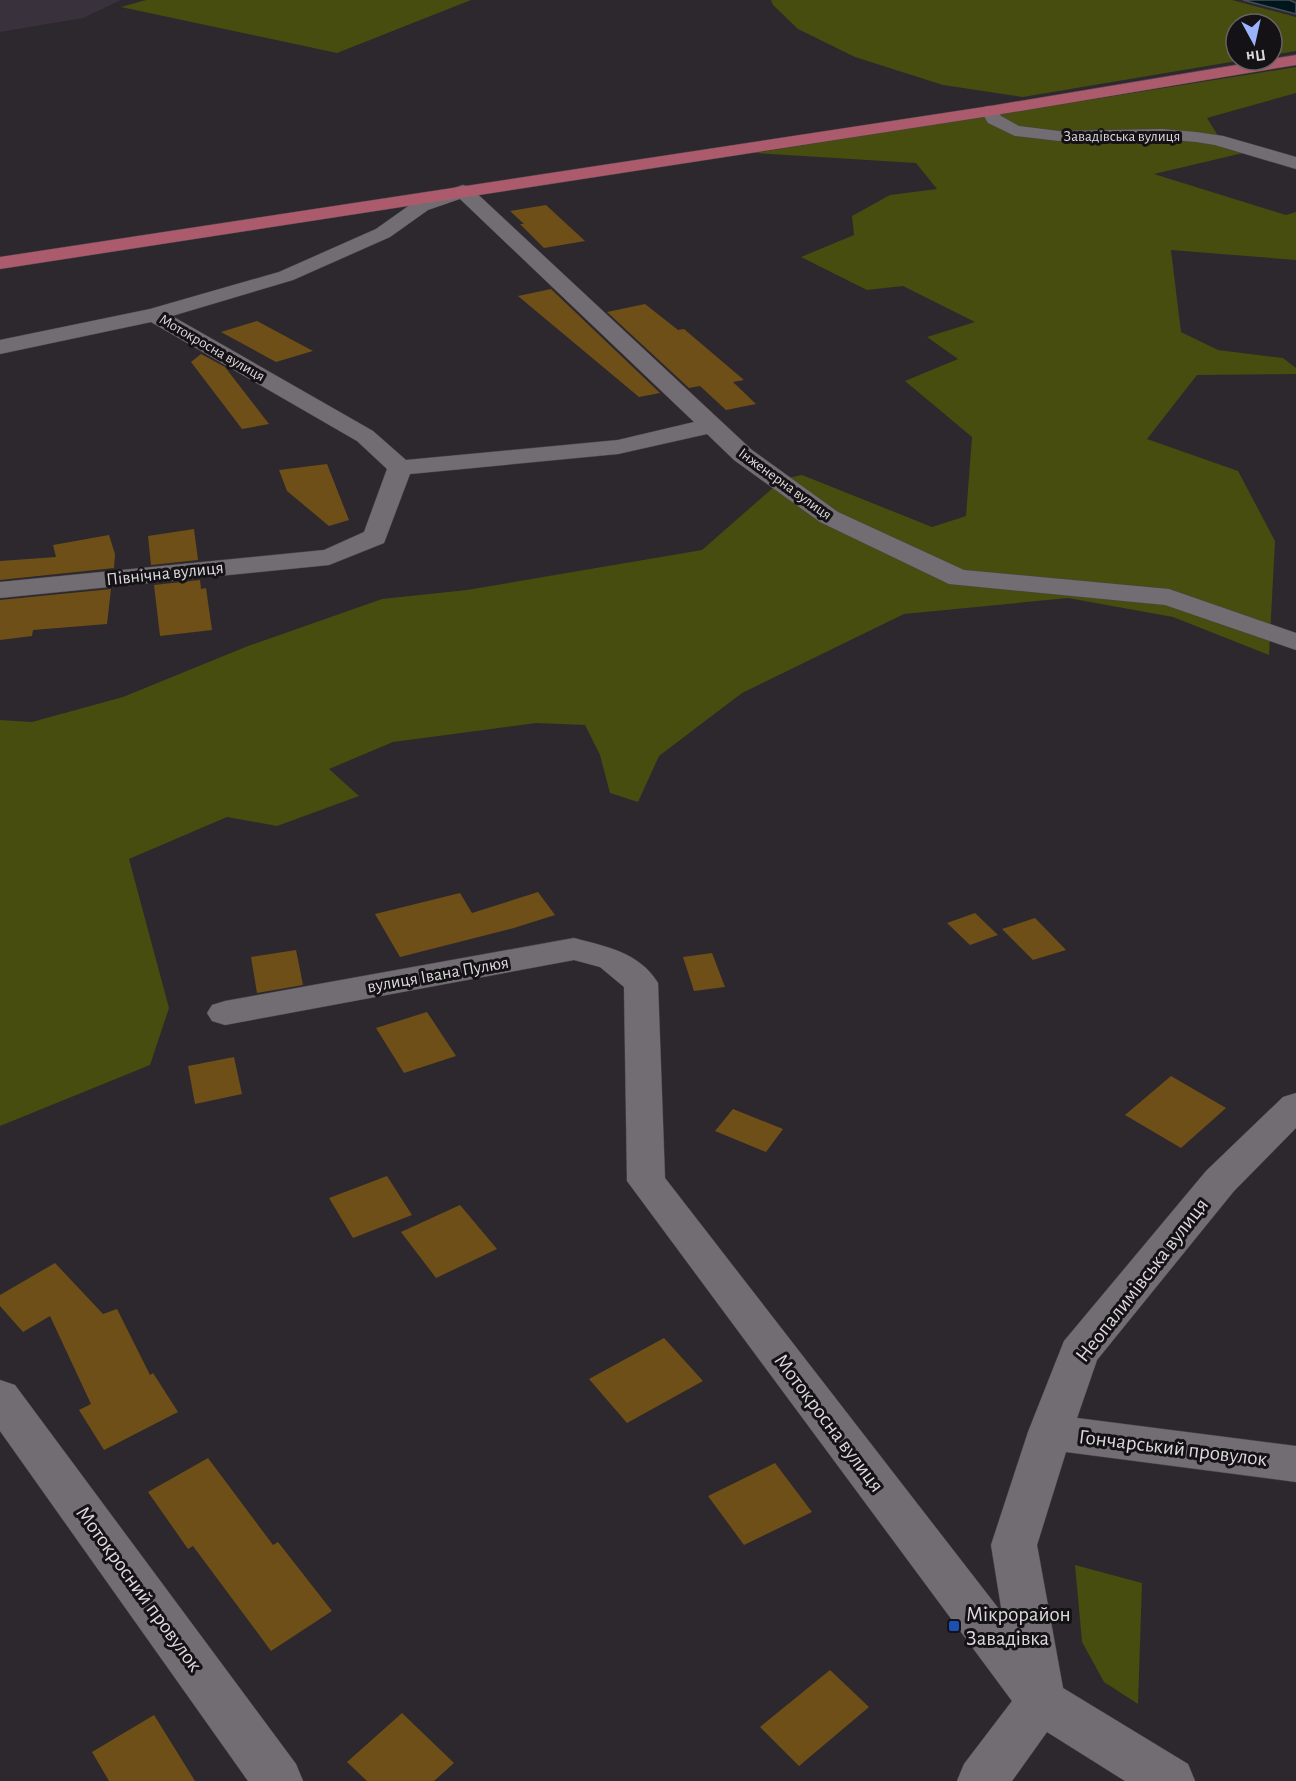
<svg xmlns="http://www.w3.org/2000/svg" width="1296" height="1781" viewBox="0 0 1296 1781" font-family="'Alegreya Sans',sans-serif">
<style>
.built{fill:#39313b}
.green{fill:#474c0f}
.water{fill:#00151c;stroke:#425056;stroke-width:1.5}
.building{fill:#6e4f17}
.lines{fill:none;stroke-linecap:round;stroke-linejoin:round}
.minor-casing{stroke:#49454a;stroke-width:1}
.major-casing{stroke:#49454a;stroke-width:1}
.minor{fill:#726d73;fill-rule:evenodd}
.major{fill:#ab5b6c;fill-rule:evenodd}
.transit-dot{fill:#1a4fb4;stroke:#141214;stroke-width:2}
.labels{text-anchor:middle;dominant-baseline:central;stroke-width:6;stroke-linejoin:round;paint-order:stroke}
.far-street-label{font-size:15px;fill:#dcd9dd;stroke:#141214}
.street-label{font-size:18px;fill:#dcd9dd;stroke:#141214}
.near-street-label{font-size:21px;fill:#dcd9dd;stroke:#141214}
.near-poi-label{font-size:21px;fill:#dcd9dd;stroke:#141214;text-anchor:start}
</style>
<rect width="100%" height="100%" fill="#2d282d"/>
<path class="built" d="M0,0H121L83,18L0,32Z"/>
<path class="green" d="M146,0H471L337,53L121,7Z
M771,0H1232L1296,17V51L1272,55V24H1236V60H1243L1023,97L943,85L855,57L798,29L773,5Z
M1296,67V93L1207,118L1217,134L1243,153L1154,174L1286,215L1296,212V260L1171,250L1181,332L1218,350L1283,358L1296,368V374L1197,375L1147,439L1238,471L1275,541L1269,655L1173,617L1068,598L904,614L742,693L659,756L638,802L610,793L600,755L585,725L536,723L393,742L329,769L359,796L277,826L227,817L129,859L169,1008L150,1065L0,1126V720L32,722L123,697L248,646L382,599L467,590L702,550L783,479L802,475L932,527L966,516L972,437L905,381L958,359L927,337L975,322L903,286L867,290L801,257L854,235L852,216L890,195L937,189L916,163L754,153Z
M1075,1565L1142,1583L1138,1704L1104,1682L1082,1642Z"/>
<path class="water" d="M1243,0H1289L1296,3V14Z"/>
<path class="building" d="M546,205L585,241L544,248L520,224H524L510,211Z
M551,289L660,393L639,397L518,296Z
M645,304L678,330L684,329L744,380L733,382L756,404L726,410L700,386L689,388L607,312Z
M257,321L313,351L276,362L221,332Z
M201,354L225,367L269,424L242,429L191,362Z
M327,464L349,520L329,526L287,491L279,470Z
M194,529L198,560L151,565L148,536Z
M109,535L115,554L114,568L0,580V561L56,557L53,545Z
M200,580L201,589L206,588L212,630L160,636L154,585Z
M111,589L107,624L33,630L32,636L0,640V600Z
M538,892L555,915L514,928L400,957L375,914L460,893L472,913Z
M975,913L998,935L970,945L947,923Z
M1035,918L1066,950L1033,960L1002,929Z
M296,950L303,985L257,993L251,957Z
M712,953L725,987L694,991L683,957Z
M427,1012L456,1056L404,1073L376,1028Z
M234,1057L242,1094L195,1104L188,1066Z
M1171,1076L1226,1108L1181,1148L1125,1115Z
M733,1109L783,1129L766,1152L715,1131Z
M387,1176L412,1215L353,1238L329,1198Z
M460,1205L497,1249L436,1278L401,1232Z
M55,1263L103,1314L117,1309L150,1375L153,1373L178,1412L104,1450L79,1410L91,1404L50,1316L23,1332L0,1306V1295Z
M664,1338L703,1381L627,1423L589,1379Z
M208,1458L273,1545L278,1542L332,1611L271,1651L193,1546L188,1549L148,1492Z
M775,1463L812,1512L744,1545L708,1496Z
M830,1670L869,1707L799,1766L760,1727Z
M402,1713L454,1763L434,1781H367L347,1762Z
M154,1715L195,1781H109L92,1752Z"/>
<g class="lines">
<g class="minor-casing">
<path id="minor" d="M990,106L996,107L1001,116L1019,126L1059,131L1162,129L1196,132L1223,136L1296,157V169L1215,145L1196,142L1162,139L1059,141L1015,136L988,123L981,111L984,107Z
M463,185L470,187L752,450L838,512L964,570L1169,589L1296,633V650L1165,605L949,584L820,522L734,460L707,434L618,454L410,474L384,543L329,565L0,598V582L324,550L364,532L387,469L357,441L151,322L0,354V340L150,309L279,272L376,229L414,202ZM460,199L694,422L618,440L406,460L373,431L172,316L293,280L390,237L428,210Z
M574,938C607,947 639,952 658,983L665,1178L1002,1613L991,1545L1028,1432L1064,1341L1206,1171L1283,1097L1296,1093V1128L1234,1191L1097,1360L1077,1418L1296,1446V1482L1066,1452L1037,1545L1063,1688L1188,1764L1195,1781H1125L1047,1732L1012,1781H957L964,1764L1012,1701L627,1181L624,987L600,967L574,960L225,1025L212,1021L207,1013L212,1005L225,1001Z
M0,1380L15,1385L296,1764L303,1781H248L0,1431Z"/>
</g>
<g class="major-casing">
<path id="major" d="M1296,55V65L990,116L0,269V257L990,106Z"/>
</g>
<use href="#minor" class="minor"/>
<use href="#major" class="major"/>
</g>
<rect class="transit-dot" x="948" y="1620" width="12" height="12" rx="3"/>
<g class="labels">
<g class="far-street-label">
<text x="1122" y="136">Завадівська вулиця</text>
<text transform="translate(212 348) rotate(30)">Мотокросна вулиця</text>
<text transform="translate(785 484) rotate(36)">Інженерна вулиця</text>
</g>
<g class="street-label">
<text transform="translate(165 574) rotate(-6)">Північна вулиця</text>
<text transform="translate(438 975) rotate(-10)">вулиця Івана Пулюя</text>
</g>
<g class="near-street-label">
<text transform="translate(1142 1280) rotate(-52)">Неопалимівська вулиця</text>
<text transform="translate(829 1423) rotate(53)">Мотокросна вулиця</text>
<text transform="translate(1173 1448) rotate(7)">Гончарський провулок</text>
<text transform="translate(139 1589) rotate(54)">Мотокросний провулок</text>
</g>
<g class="near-poi-label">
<text x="966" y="1614">Мікрорайон<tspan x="966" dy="24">Завадівка</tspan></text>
</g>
</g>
<g transform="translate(1254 42) rotate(172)"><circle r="28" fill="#141214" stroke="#646264" stroke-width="1.5"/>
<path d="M0-4.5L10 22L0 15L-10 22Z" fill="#9ab5fd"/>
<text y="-9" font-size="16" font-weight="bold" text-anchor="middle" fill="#dcd9dd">Пн</text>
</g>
</svg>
